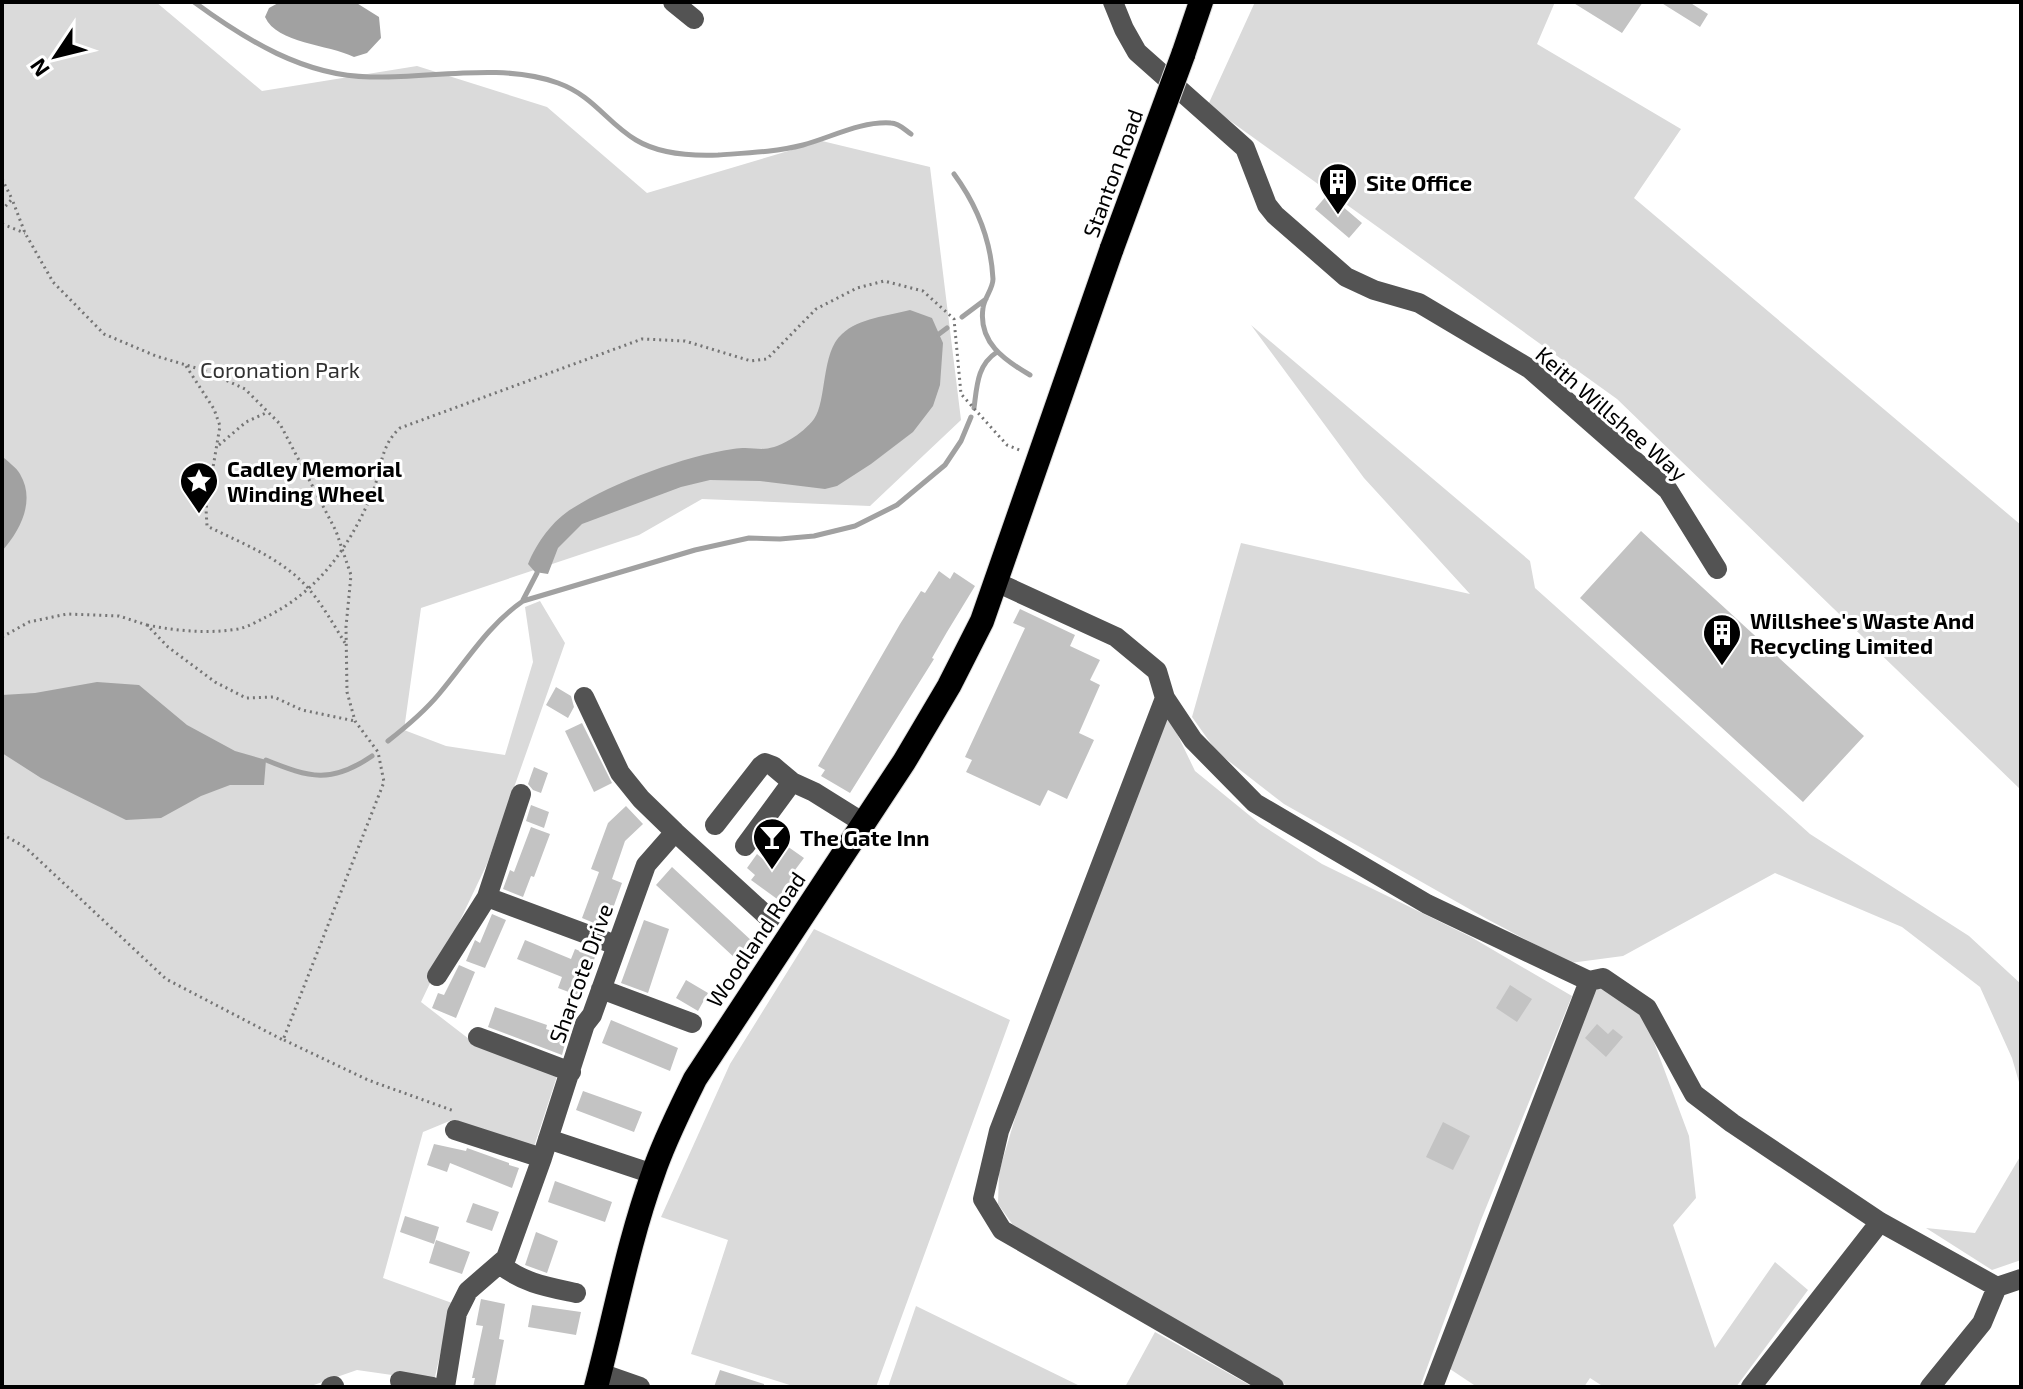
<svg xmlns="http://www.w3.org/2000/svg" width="2023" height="1389" viewBox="0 0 2023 1389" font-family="'Exo 2',sans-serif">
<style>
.green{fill:#dadada}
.water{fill:#a1a1a1}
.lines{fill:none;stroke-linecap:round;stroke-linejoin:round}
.stream{stroke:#a1a1a1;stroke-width:5}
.building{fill:#c3c3c3}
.highway-casing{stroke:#dbdbdb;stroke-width:26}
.path{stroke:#757575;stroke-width:3;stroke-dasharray:2 4;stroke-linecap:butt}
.minor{stroke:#535353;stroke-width:20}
.highway{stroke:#000;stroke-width:24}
.highway-bridge-casing{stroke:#dbdbdb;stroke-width:26;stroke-linecap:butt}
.highway-bridge{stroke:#000;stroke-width:24}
.labels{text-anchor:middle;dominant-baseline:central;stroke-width:6;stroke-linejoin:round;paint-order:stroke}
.street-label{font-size:22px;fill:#000;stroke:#fff}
.poi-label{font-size:22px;font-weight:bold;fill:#000;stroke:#fff;text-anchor:start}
.park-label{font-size:22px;fill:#313131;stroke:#fff}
</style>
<rect width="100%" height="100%" fill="#fff"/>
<path class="green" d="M2,2H156L262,91L417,66L547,107L647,193L822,141L930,167L961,420L870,506L702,499L639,535L421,608L404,730L446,746L505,755L533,662L525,607L540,601L565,643L487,864L421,1002L469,1039L558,1073L533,1150L452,1120L423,1132L383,1278L452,1303L434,1381L357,1370L308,1387H2Z
M1255,2H1555L1537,44L1681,129L1634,198L2021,525V790L1617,399L1208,105Z
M1251,325L1530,561L1535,588L1810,834L1969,936L2021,984V1089L2012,1058L1980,987L1902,927L1775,873L1623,956L1570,963L1487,919L1284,804L1217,752L1192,717L1241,543L1470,594L1364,478Z
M1168,715L1195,771L1260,824L1322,864L1471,937L1572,996L1481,1220L1420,1387H1289L1013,1225L998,1204L999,1172L1039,1038Z
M814,929L1010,1020L876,1387H796L691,1354L728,1240L661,1217L730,1064Z
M1594,984L1642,1010L1689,1136L1696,1198L1673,1225L1715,1348L1775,1262L1808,1290L1736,1387H1604L1590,1378L1584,1387H1477L1450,1369Z
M2021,1155V1260L1992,1270L1926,1228L1975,1233Z
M916,1306L1082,1387H888Z
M1155,1332L1253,1387H1125Z"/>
<path class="water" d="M280,2H355L379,17L381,38L367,53L354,57C328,44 277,44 265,17L269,8Z
M910,310L932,318L943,343L940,385L933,406L913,432L871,464L837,486L825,489L760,481L710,480L681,487L582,524L558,548L548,574L535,572L528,564C537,542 553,520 573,508C614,482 685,456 733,449C759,445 762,456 791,439C798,435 809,426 814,419C827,401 821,352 842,334C859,318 888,316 910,310Z
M2,456C7,461 17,468 20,474C36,501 20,531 2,551Z
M97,682L139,685L187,725L235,751L266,760L264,785H230L201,796L161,818L126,820L41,778L2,753V695L35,693Z"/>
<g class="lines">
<path class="stream" d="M194,2C246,40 304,76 370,77C428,79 501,62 558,83C594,96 607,123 636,140C659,154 692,156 718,155C746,153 776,152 803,145C832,137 861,121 891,123C899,123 905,130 911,134
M954,174C976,204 991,240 993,279C993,289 984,298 983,308C978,342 1004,360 1030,375
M962,317L986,299
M939,334L947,328
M974,408C977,386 977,365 997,352
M523,600L537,573
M388,741C406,727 424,712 439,694C466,662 488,625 523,601L695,550L749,538L780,539L814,536L855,526L897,505L945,465L961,441L971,417
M266,760C310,778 331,784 372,756"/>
</g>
<path class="building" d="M1572,2H1643L1622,33Z
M1660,2H1689L1708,14L1700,27Z
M1328,194L1362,223L1349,238L1315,209Z
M1641,531L1864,736L1803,802L1580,598Z
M939,571L950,579L954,572L975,586L947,632L932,658L934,659L850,793L821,776L825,770L818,766L900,624L921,591L925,593Z
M1020,609L1075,635L1070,646L1100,660L1090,680L1100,685L1079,733L1094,740L1067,799L1048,790L1040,806L966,772L972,760L965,757L1025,628L1013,623Z
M556,687L571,696L574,707L568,718L546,705Z
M582,723L612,783L594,792L565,731Z
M534,767L548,773L541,793L533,790L528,784Z
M531,805L549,812L544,828L526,821Z
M626,806L643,824L625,841L612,879L622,883L606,928L582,918L599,872L591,869L608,823Z
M531,827L550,834L534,877L531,876L523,897L503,889L510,870L514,872Z
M777,839L804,858L792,874L801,881L784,904L751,880L755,875L747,868L757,854L763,859Z
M672,867L753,942L736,959L656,885Z
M492,914L506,920L485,968L466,961L475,940L480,943Z
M644,920L669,929L648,993L621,983Z
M525,940L571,959L575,949L595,957L582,997L558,988L562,977L517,959Z
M459,965L475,972L456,1018L432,1008L438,993L444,995Z
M686,980L708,993L698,1011L676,998Z
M1510,985L1532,999L1517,1022L1496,1008Z
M495,1007L547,1025L546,1029L567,1036L562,1055L488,1027Z
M611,1020L678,1048L670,1071L602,1043Z
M1597,1024L1608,1034L1613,1029L1623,1037L1606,1057L1585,1038Z
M583,1091L642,1112L634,1132L576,1110Z
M1443,1122L1470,1136L1453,1170L1426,1157Z
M434,1144L466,1151L467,1148L509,1163V1165L519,1168L512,1188L450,1163L447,1172L427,1165Z
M555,1181L612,1202L605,1222L548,1202Z
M473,1203L499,1212L492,1231L466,1222Z
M405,1216L439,1227L434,1244L400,1232Z
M536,1232L558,1241L547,1273L525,1265Z
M436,1240L470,1252L462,1274L429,1263Z
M481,1299L505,1304L499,1339L504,1340L495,1387H473L475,1378H472L483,1326L476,1325Z
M532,1305L581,1312L576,1335L528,1327Z
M720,1370L764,1384V1387H714Z"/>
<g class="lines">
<g class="highway-casing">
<path id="highway" d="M1183,55L1201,2
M596,1387C615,1316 628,1243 653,1174C664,1141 680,1110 695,1079L904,762L949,686L982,621L1112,248"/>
</g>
<path class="path" d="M2,179L12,199L2,210
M2,224L25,233
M186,366L214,409L220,426L206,509L207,526C235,540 266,552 291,572C314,589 330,619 345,643
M219,445L246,422L268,412
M147,625C178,631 207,634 238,629C248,627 258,621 266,617C319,591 349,547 372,494C382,470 379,447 400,428L642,339L685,341L751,361L767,359L816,309L857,288L884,281L923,291L954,319L961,394L1007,445L1022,451
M2,637L29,622L67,614L119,616L147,625L168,647L215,682L246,698L274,697L302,710L355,721
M2,834L25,847L166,979L283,1040L384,782L378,752L355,721L347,692L346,627L351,575L336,531L280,424L245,389L206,371L156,356L104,334L53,282L25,233L12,199
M284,1040L368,1080L454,1111"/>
<path class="minor" d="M673,2L694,19
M1113,2L1124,29L1137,52L1245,148L1267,205L1275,215L1346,277L1374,290L1419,303L1530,369L1668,490L1717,569
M996,582L1116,637L1157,671L1165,698L1193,740L1255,803L1427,904L1589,981L1603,978L1647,1008L1694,1094L1732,1123L1880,1222L1997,1287L1982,1323L1930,1387
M584,697L620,773L641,799L675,832
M1165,698L999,1131L983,1199L1002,1230L1274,1387
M715,825L761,766L765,763L773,766L792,782
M745,846L792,782L814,792L862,822
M487,897L616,945
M437,976L487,897L521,794
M601,989L692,1023
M478,1037L571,1072
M455,1130L542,1158
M548,1139L653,1174
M501,1265C523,1283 548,1287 576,1293
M1997,1287L2021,1279
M600,1373L640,1387
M400,1381L433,1387
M331,1387L334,1386
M445,1387L457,1313L468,1291L506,1258L542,1158L585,1024L592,1015L646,865L675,832L770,919
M1433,1387L1589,981
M1751,1387L1880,1222"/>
<use href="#highway" class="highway"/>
<g class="highway-bridge-casing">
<path id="highway-bridge" d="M1112,248L1183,55"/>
</g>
<use href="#highway-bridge" class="highway-bridge"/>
</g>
<defs>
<g id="building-pin" transform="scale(2)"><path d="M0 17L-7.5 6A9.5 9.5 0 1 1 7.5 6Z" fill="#000" stroke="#fff"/><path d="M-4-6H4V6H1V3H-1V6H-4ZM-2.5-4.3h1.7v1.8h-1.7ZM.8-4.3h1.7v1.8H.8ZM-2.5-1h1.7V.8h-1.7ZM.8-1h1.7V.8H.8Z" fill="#fff"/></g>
<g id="sight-pin" transform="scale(2)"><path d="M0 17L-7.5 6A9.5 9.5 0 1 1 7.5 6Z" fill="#000" stroke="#fff"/><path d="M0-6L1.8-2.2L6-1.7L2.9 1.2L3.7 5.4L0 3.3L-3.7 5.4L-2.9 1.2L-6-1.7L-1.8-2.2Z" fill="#fff"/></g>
<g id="bar-pin" transform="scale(2)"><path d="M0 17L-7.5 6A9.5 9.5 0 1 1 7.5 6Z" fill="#000" stroke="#fff"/><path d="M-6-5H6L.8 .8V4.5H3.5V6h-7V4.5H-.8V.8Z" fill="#fff"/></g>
</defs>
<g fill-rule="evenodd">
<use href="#building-pin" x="1338" y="182"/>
<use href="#sight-pin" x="199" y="481"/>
<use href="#building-pin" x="1722" y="633"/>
<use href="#bar-pin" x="772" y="837"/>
</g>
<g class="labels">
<g class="street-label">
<text transform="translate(1112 173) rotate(-70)">Stanton Road</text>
<text transform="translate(1612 413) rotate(41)">Keith Willshee Way</text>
<text transform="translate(755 939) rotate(-56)">Woodland Road</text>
<text transform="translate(580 973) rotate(-70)">Sharcote Drive</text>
</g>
<g class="poi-label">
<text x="1366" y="182">Site Office</text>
<text x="227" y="468">Cadley Memorial<tspan x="227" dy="25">Winding Wheel</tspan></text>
<text x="1750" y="620">Willshee's Waste And<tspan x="1750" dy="25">Recycling Limited</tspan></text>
<text x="800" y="837">The Gate Inn</text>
</g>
<g class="park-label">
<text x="280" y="369">Coronation Park</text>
</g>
</g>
<rect width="2023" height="1389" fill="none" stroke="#000000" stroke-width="8"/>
<g transform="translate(56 56) rotate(235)" stroke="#ffffff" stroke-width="6" paint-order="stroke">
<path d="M0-6L14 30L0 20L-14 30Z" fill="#000000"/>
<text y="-12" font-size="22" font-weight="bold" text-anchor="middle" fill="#000000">N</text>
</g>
</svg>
